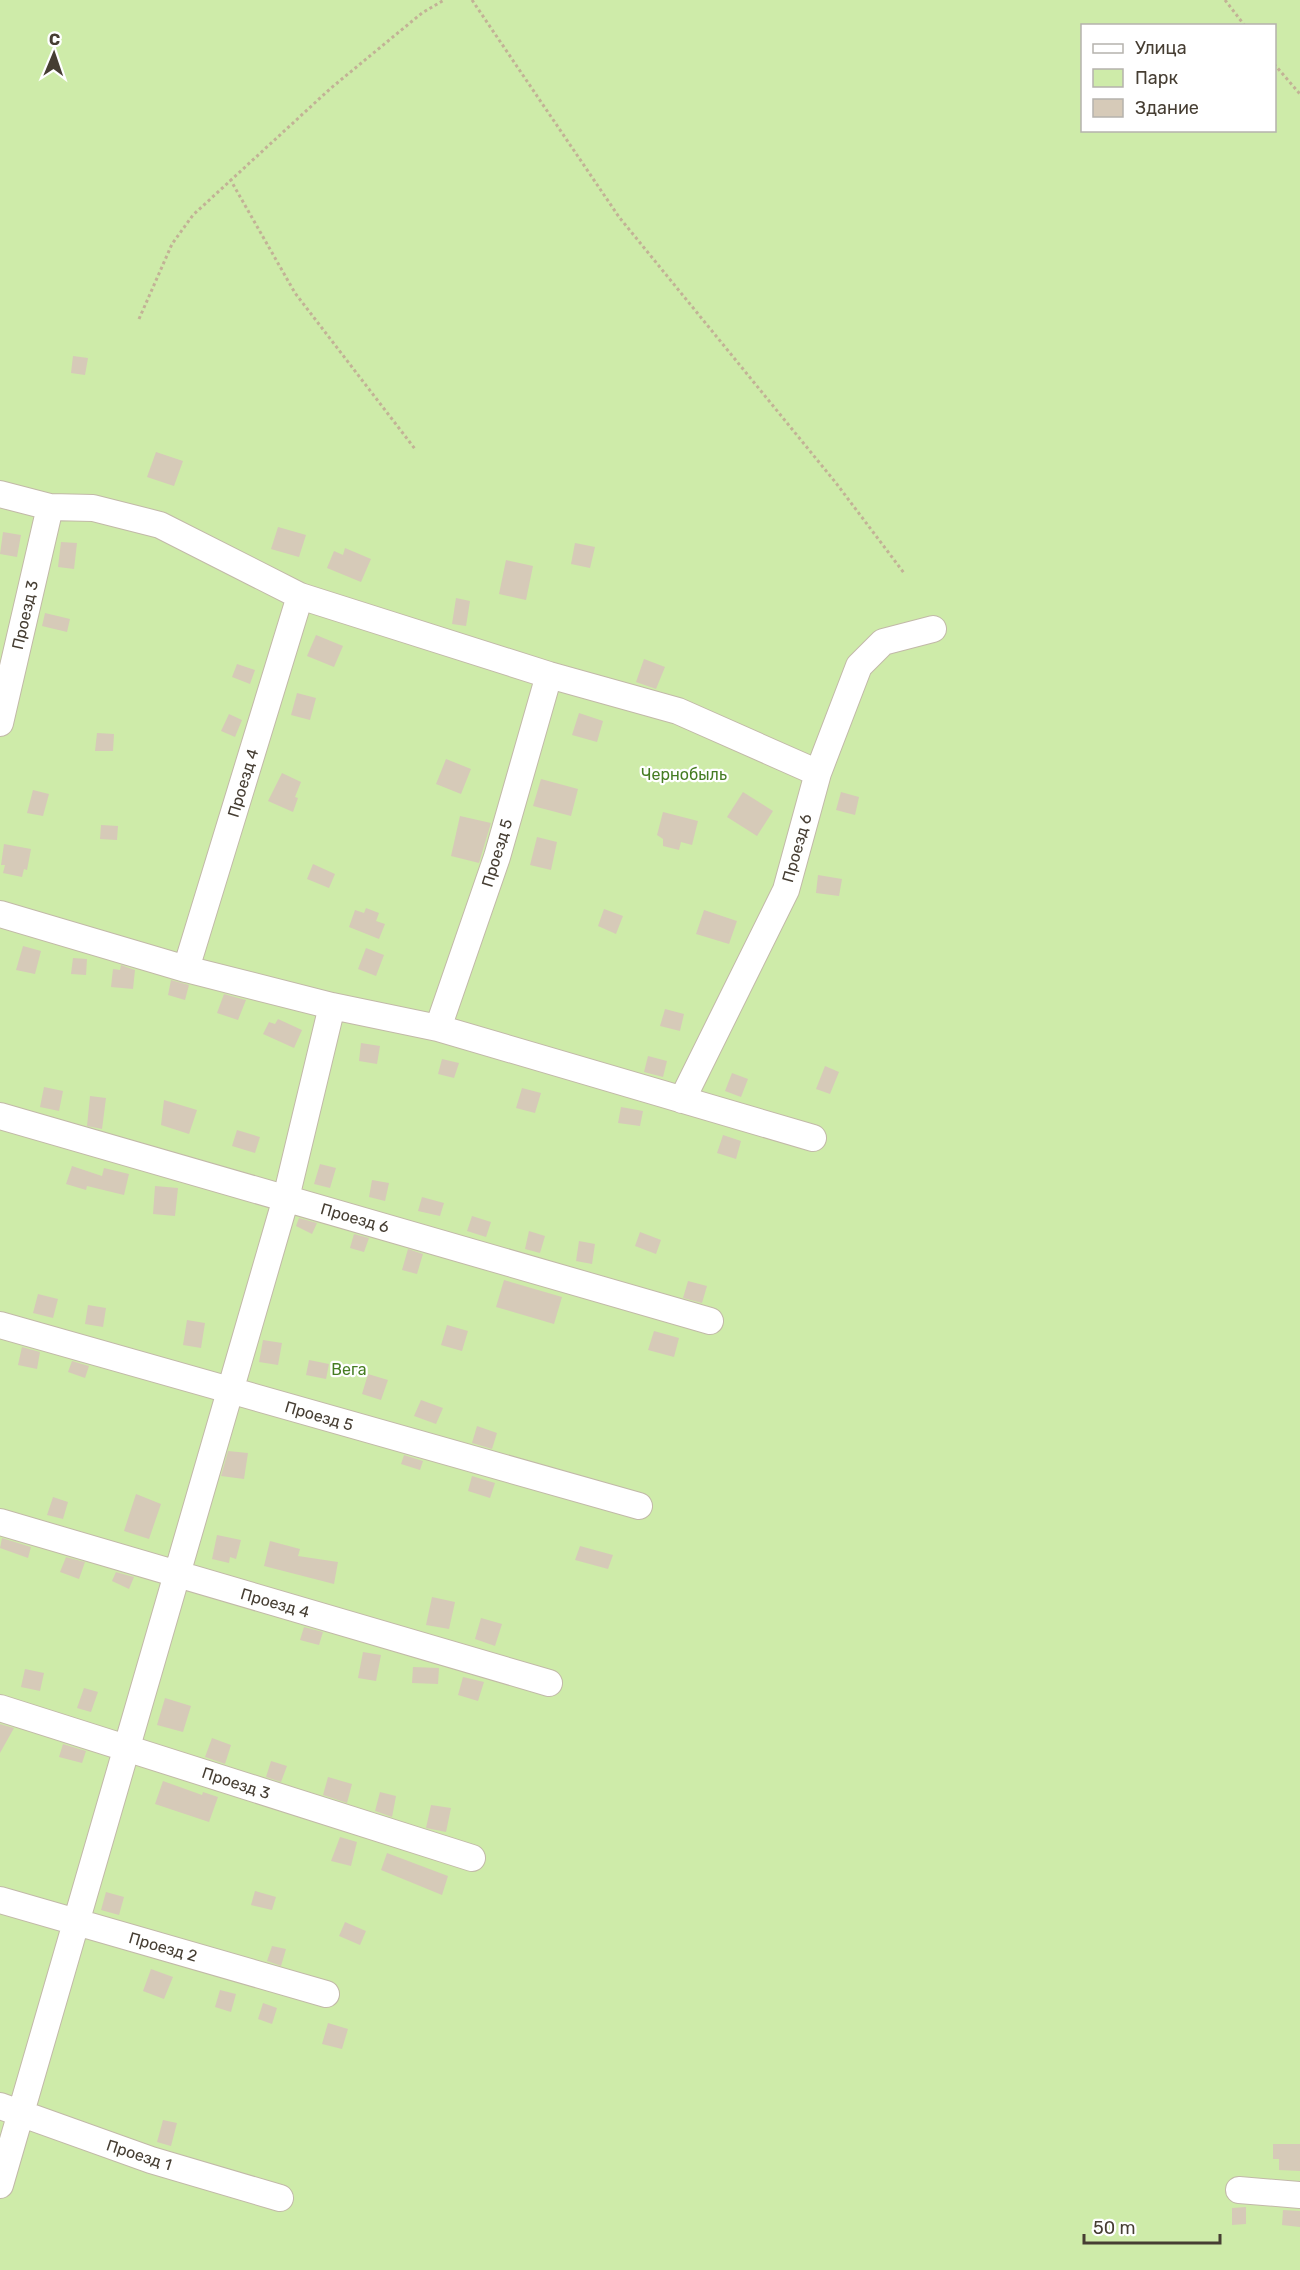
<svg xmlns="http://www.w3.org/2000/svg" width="1300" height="2270" viewBox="0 0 1300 2270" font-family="Rubik,sans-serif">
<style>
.green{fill:#ceeba9;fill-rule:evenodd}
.building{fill:#d6cab8}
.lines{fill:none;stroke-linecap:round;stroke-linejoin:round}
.minor-casing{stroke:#c2b9a8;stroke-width:28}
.path{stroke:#c2b296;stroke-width:3;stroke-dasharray:3 3;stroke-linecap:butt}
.minor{stroke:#fff;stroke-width:26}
.labels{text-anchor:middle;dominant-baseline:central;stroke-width:4.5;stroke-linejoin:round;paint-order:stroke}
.street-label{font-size:16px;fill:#463e33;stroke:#fff}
.park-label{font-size:16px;fill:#457c22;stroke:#fff}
</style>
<rect width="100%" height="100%" fill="#f3eee4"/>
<path class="green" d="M0,0H1300V2270H0ZM1082,26H1274V130H1082Z"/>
<path class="building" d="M73,356L88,358L85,375L71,373Z
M156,452L183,461L174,486L147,477Z
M278,527L306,535L299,557L271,549Z
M3,532L21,535L17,557L0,554Z
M61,542L77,543L74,569L58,567Z
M575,543L595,547L590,568L571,564Z
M345,548L371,559L361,582L327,568L334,551L343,555Z
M506,560L533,566L526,600L499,594Z
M456,598L470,601L466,626L452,624Z
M45,613L70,619L67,632L42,626Z
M316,635L343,646L334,667L307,656Z
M644,659L665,667L656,689L636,682Z
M237,664L255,670L250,684L232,677Z
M297,693L316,698L310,720L291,715Z
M579,713L603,721L597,742L572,735Z
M229,714L242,720L235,737L221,731Z
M97,733L114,734L113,751H95Z
M446,759L471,769L461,794L436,784Z
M282,773L301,782L295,797L298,798L293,812L268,801Z
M541,779L578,789L571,816L533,806Z
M33,790L49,794L43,816L27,813Z
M743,792L773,811L757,836L727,817Z
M841,792L859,797L855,815L836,810Z
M663,812L698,821L692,845L681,842L679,850L663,846V839L657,835Z
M460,816L491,823L479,863L451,856Z
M101,825L118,826L117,840L100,839Z
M537,837L557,842L551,870L530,865Z
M4,844L31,849L27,870L24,869L22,877L3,873L5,865H1Z
M313,864L335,874L329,888L307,879Z
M818,875L842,879L839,896L816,893Z
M366,908L379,913L376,921L385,924L379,939L349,927L355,910L364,913Z
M604,909L623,916L616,934L598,926Z
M704,910L737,921L729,944L696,934Z
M23,946L41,951L35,974L16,970Z
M366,948L384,955L376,976L358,969Z
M73,958L87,959L86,975L71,974Z
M121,965L135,970L133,989L111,987L113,969L120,970Z
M171,980L189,985L185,1000L168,995Z
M224,994L246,1000L238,1020L217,1013Z
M665,1009L684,1014L680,1031L660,1026Z
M278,1019L302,1030L294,1048L263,1034L269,1022L275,1024Z
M361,1043L380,1046L377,1064L359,1061Z
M648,1056L667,1061L663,1077L644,1072Z
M442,1059L459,1063L454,1078L438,1074Z
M825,1066L839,1072L830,1094L816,1089Z
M732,1073L748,1079L741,1097L725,1091Z
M44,1087L63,1091L59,1111L40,1107Z
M522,1088L541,1093L535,1113L516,1108Z
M90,1096L106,1098L102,1129L87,1126Z
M164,1100L197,1110L189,1134L161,1125Z
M621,1107L643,1111L640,1126L618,1123Z
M237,1130L260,1137L255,1153L232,1146Z
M723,1135L741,1141L736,1159L717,1153Z
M320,1164L336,1168L330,1188L314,1184Z
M72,1166L102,1176L104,1168L129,1174L124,1195L87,1186L86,1190L66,1184Z
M372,1180L389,1183L385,1201L369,1197Z
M155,1186L178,1188L175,1216L153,1214Z
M422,1197L444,1203L440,1216L418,1211Z
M472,1216L491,1222L486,1237L467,1231Z
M299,1218L317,1223L312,1234L296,1226Z
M529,1231L545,1236L540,1253L525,1249Z
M640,1232L661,1240L656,1254L635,1246Z
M354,1234L369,1238L364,1252L350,1248Z
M579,1241L595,1244L592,1264L576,1261Z
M408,1249L423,1254L417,1274L402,1270Z
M504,1280L562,1297L554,1324L496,1307Z
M688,1281L707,1286L702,1303L683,1298Z
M38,1294L58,1299L53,1318L33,1313Z
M88,1305L106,1308L103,1327L85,1324Z
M187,1320L205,1323L201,1348L183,1345Z
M447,1325L468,1331L462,1351L441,1345Z
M654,1331L679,1338L674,1357L648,1350Z
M263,1340L282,1343L278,1365L259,1362Z
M22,1347L40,1352L37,1369L18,1365Z
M309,1360L329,1364L326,1379L306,1375Z
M72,1361L89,1366L85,1378L68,1372Z
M368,1374L388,1380L381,1400L362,1394Z
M421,1400L443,1408L436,1424L414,1416Z
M477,1426L497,1433L492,1449L472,1443Z
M228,1451L248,1453L244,1479L221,1476Z
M404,1455L423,1461L420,1470L401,1464Z
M472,1476L495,1483L490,1498L468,1491Z
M136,1494L161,1504L149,1539L124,1531Z
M53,1497L68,1502L63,1519L47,1515Z
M217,1535L241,1540L236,1559L230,1557L229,1563L212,1559Z
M2,1538L31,1547L28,1558L0,1548Z
M270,1541L300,1549L298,1556L338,1562L334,1584L264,1566Z
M580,1546L613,1555L608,1569L575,1560Z
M66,1557L85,1562L79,1579L60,1572Z
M116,1572L134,1577L129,1589L112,1581Z
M432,1597L455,1602L449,1629L426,1625Z
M481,1618L502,1624L495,1646L475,1639Z
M304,1627L323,1632L319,1645L300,1640Z
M363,1652L381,1655L376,1681L358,1678Z
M413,1667L439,1668L438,1684L412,1683Z
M25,1669L44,1673L40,1691L21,1687Z
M463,1677L484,1682L478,1701L458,1695Z
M84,1688L98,1692L91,1712L77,1708Z
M165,1698L191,1706L183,1732L157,1725Z
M0,1724L14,1728L0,1753Z
M212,1738L231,1745L225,1764L205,1757Z
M63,1744L86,1751L82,1763L59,1757Z
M271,1761L287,1766L281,1782L266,1777Z
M328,1777L352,1784L347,1803L323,1795Z
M163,1781L202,1795L203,1792L218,1797L209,1822L155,1804Z
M380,1792L396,1796L392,1817L375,1811Z
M431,1805L451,1808L446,1832L426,1828Z
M340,1837L357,1842L351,1866L331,1861Z
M387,1853L448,1876L442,1895L381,1870Z
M255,1891L276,1897L272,1910L251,1905Z
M106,1892L124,1897L119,1915L101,1910Z
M345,1922L366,1931L360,1945L339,1936Z
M272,1946L286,1949L281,1966L267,1961Z
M151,1969L173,1977L164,1999L143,1991Z
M220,1990L236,1994L231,2012L215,2007Z
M263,2003L277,2008L272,2024L258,2019Z
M328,2023L348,2029L342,2049L322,2044Z
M163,2120L177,2123L171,2146L157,2142Z
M1273,2144H1300V2171L1279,2170V2159H1273Z
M1246,2207V2224L1232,2225V2208Z
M1283,2210L1300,2211V2227L1282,2225Z"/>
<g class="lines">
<g class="minor-casing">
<path id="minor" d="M0,494L50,507L93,508L160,525L300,596L549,675L678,711L818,773
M0,723L50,507
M0,914L186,969L332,1006L438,1028L813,1138
M186,969L300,596
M438,1028L497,857L549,675
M682,1100L786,890L818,773L859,666L883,642L933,629
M0,1116L710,1321
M0,1325L639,1506
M0,1522L549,1683
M0,1708L472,1858
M0,1900L326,1994
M0,2106L151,2160L280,2198
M0,2185L286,1198L332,1006
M1239,2190L1300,2195"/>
</g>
<path class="path" d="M472,0L619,217L836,483L904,573
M1225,0L1245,26
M1274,64L1300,94
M230,179L295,293L415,449
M139,319L172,244L193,215L331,88L422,13L444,0"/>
<use href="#minor" class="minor"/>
</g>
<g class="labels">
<g class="street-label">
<text transform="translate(25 615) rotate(-77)">Проезд 3</text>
<text transform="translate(243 783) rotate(-73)">Проезд 4</text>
<text transform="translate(797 848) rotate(-74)">Проезд 6</text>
<text transform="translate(497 853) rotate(-73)">Проезд 5</text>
<text transform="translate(355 1218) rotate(16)">Проезд 6</text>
<text transform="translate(319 1416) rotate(16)">Проезд 5</text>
<text transform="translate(275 1603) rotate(16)">Проезд 4</text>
<text transform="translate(236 1783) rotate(18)">Проезд 3</text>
<text transform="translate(163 1947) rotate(16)">Проезд 2</text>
<text transform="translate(139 2155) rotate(18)">Проезд 1</text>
</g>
<g class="park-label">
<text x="684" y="774">Чернобыль</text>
<text x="349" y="1369">Вега</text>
</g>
</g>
<rect x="1081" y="24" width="195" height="108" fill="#ffffff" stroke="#b5b2ad" stroke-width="1.5"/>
<rect x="1093" y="44" width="30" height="9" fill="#ffffff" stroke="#b5b2ad" stroke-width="1.5"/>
<text x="1135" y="54" font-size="18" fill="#463e33">Улица</text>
<rect x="1093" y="69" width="30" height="18" fill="#ceeba9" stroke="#b5b2ad" stroke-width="1.5"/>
<text x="1135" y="84" font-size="18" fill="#463e33">Парк</text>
<rect x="1093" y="99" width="30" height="18" fill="#d6cab8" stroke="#b5b2ad" stroke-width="1.5"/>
<text x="1135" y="114" font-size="18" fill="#463e33">Здание</text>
<g transform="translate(54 54) rotate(2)" stroke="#ffffff" stroke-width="4.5" paint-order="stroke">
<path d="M0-4.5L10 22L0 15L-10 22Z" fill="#463e33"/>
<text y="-9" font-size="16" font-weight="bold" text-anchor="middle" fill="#463e33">С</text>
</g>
<path d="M1084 2234v9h136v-9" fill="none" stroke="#463e33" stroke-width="3"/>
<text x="1093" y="2234" font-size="18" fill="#463e33" stroke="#ffffff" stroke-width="4.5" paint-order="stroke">50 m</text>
</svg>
